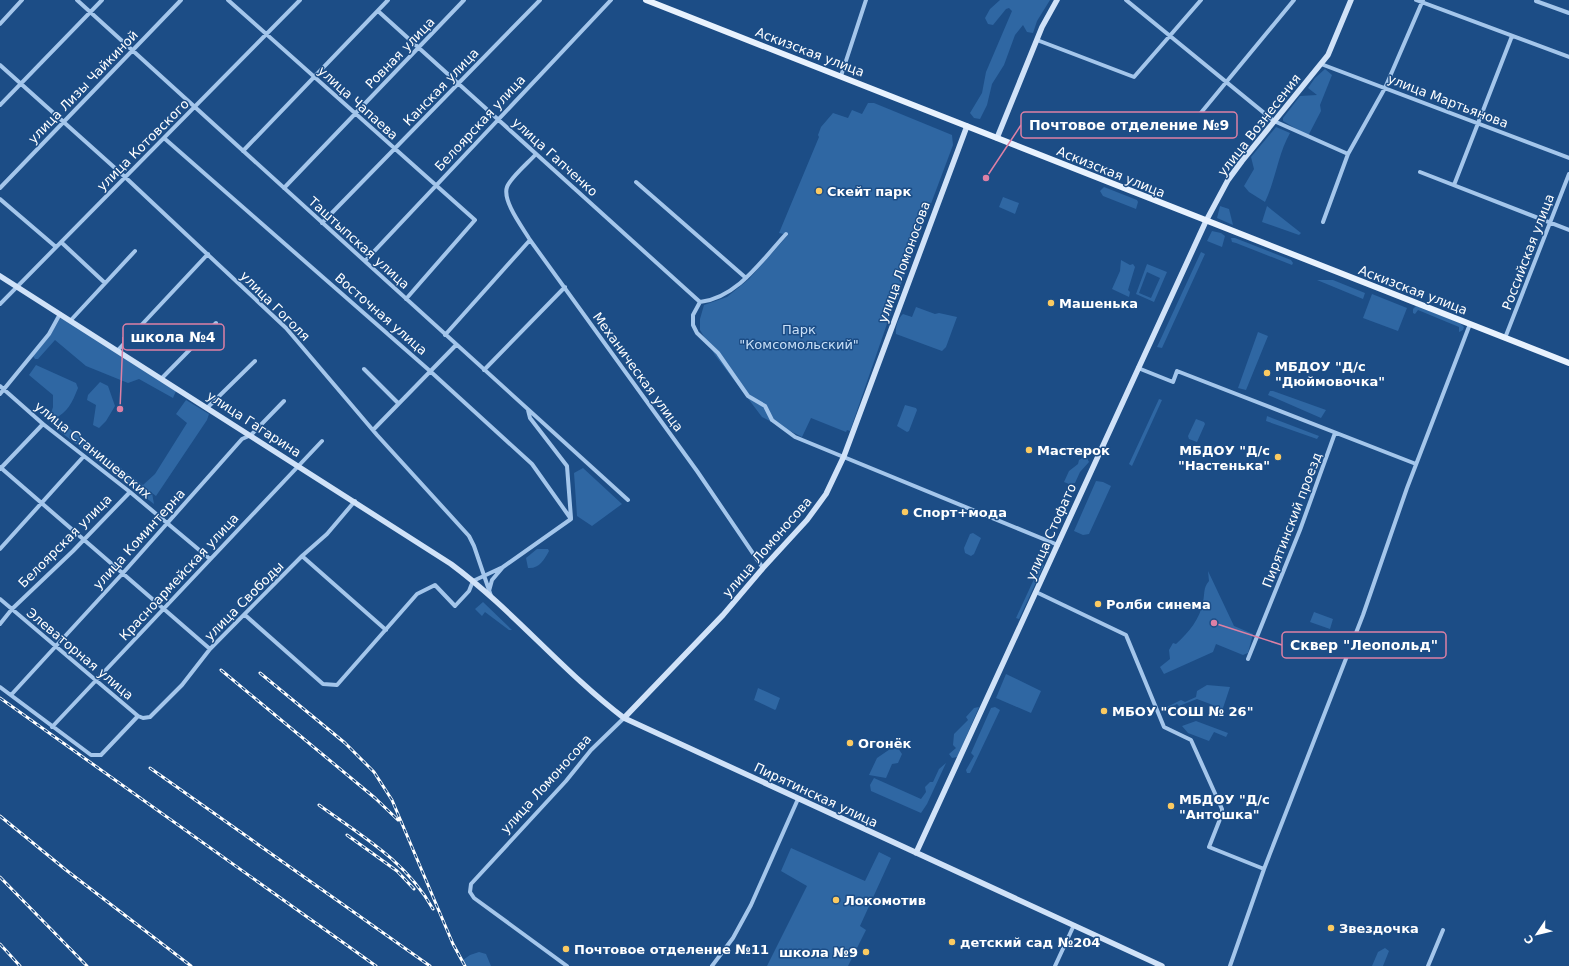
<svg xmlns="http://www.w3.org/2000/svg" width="1569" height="966" viewBox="0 0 1569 966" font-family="'DejaVu Sans',sans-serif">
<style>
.green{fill:#2f67a3;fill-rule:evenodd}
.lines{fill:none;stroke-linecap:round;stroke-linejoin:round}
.street{stroke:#a4c6eb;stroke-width:4}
.secondary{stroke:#d0e2f8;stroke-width:5.5}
.primary{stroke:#e8f2fe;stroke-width:6}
.rail-casing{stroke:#fff;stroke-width:3}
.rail{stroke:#1c4d86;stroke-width:1.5;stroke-dasharray:4.5;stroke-linecap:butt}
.poi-dot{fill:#fbca61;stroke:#1c4d86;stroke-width:1.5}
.labels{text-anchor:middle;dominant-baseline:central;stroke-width:3;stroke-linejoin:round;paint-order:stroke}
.street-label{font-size:13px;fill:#fff;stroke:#1c4d86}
.poi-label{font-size:13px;font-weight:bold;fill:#fff;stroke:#1c4d86;text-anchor:start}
.park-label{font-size:13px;fill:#c9e0f8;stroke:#1c4d86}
.leader{fill:none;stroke:#dd80a5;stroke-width:1.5}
.callout-dot{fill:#dd80a5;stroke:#1c4d86;stroke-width:1.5}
.callout{fill:#1c4d86;stroke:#dd80a5;stroke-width:1.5}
.callout-label{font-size:14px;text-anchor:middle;font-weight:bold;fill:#fff}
</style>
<rect width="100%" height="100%" fill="#1c4d86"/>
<path class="green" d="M1000,0H1050L1037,21L1033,33L1027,32L1023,25L1015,35L1004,65L992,84L987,105L980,119L974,118L970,113L982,93L986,72L1012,11L1009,8L1006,9L993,25L988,24L985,18L990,9Z
M1325,69L1332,75L1320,105L1321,111L1308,136L1283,121V118L1300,96L1317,95L1308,88L1315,78Z
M868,103H874L952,135L953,145L899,289L850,431L847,430L846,432L811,418L802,437L762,417L715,355L700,330V319L704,305L727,297L749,279L788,235L779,233L819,137L818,135L821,127L833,113L848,118L852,110L862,114Z
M1276,127L1290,133C1278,154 1276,179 1265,202L1249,192L1244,186L1254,169L1251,157Z
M1104,187L1137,200L1138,202L1136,209L1103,196L1100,191Z
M1003,197L1019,203L1015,214L999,207Z
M1220,206L1229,209L1233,225L1217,218Z
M1267,206L1301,233L1299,235L1262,222Z
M1212,231L1221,233L1225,236L1222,247L1207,241Z
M1231,238H1235L1291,260L1293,263L1292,265L1236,243L1232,242Z
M1201,252L1205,254L1162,348L1157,347Z
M1121,260L1130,265L1133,264L1135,267L1128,290L1130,292L1129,297L1112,289L1120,271Z
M1147,264L1167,272L1154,302L1136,294ZM1147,272L1160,278L1151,298L1139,293Z
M1317,280H1333L1365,293L1363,299Z
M1372,294L1407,308L1398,331L1363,318Z
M1416,306L1460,323L1464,327L1463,330L1459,332V327L1418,310L1415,314L1413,313V309Z
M916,307L935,314L939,313L957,317L946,347L942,351L896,334C895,328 898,318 903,314L912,317Z
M61,317L176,391L173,398L139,379L128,383L86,366L55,340L38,359H35L33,356L51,334Z
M1258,332L1268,336L1246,390L1238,388Z
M36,365L76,383L78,388C72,403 68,412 54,419L50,417L53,407V395L29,375Z
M100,382L108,386L115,406L106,421L99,428L93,425L96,405L87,400L88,395Z
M1270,391H1273L1326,410L1321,418L1268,395Z
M1159,399L1162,400L1132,466L1129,464Z
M186,400L209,414L207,420L156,496L152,493L154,504L58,430L62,423L143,485L155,474L187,423L176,414Z
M905,405L916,408L917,410L909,431L907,432L897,426Z
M1267,416L1319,436L1317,439L1266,421Z
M1196,419L1204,422L1205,424L1197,442L1189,439L1188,436Z
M1086,456L1089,462L1080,472L1075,483L1069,484L1064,482L1069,471L1078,464L1079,460Z
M583,468L622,504L592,526L577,516L574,473Z
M1096,481L1103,482L1111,486L1089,534L1083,535L1074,531Z
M973,533L981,538L974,554L971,556L965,553L964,548L970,534Z
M537,549H548L549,551C544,560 539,569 528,568L526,558Z
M1041,564L1044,565L1019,619L1016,618Z
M1208,571L1234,626L1253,634L1248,653L1243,655L1216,644L1213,652L1164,674L1160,667L1170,659L1169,650L1173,643L1176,644C1189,632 1200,619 1203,602C1205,593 1203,588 1209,581Z
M483,602L512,630H509L485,612L482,616L475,609Z
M1314,612L1333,619L1330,629L1310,622Z
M1006,674L1041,691L1031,713L996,698Z
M1207,685L1230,687L1222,711L1218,709V707L1197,699L1179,706L1177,704L1165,710L1163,709L1181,700L1185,702L1196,697L1197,691Z
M758,688L780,698L776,709L775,710L754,700Z
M979,707L960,751L957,757L952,758L949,754L956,748L953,745L954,734L968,720L966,717L974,708Z
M995,707L1000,710L970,773H967L966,770L974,756L971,753L991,708Z
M1196,721L1228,733L1226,737L1214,732L1209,741L1188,733L1182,726Z
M896,745L902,754L898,763L892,764L886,778L869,775L877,758Z
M946,763L927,804L921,813L871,791L870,785L874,778L921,799L926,792L925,787L930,782H933L939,769Z
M791,848L865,881L879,852L891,858L860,926L866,930L848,966H767L807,886L781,871Z
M1385,948L1389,951L1383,966H1372L1378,952Z
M479,952L486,954L491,966H467L463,960L470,955Z"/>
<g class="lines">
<path class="street" d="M77,0L628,500
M228,0L475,220L406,299
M1126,0L1274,121L1348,154
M1416,0L1569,57
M1536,1L1569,13
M378,11L700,302C737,298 762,260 786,234
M0,24L22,0
M1037,40L1134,77L1201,0
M1321,64L1569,158
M0,65L125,177L286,328L377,435L469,536L474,546L491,596
M841,76L866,0
M0,105L102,0
M1195,120L1294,0
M164,138L430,371L532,464L571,519
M243,151L388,0
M536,154C529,162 510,178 507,187C502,201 523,228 530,240L697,471L763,568
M1420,172L1569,230
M636,182L746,278
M1454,185L1512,36
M0,188L181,0
M284,188L464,0
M0,199L56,247
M1323,222L1348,154L1385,88L1423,0
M322,223L540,0
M61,242L105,283
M365,261L611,0
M700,302L693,315V325L697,333L718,353L748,396L765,406L772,420L795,437L1058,545
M0,304L300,0
M71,320L135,251
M445,335L530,240
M1505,338L1569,174
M118,350L208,254
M1138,368L1173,382L1177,371L1416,464
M364,369L398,403
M484,370L565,287
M162,378L216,323
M0,386L43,424L130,492L210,559
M0,394L49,334L60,314
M208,407L255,361
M528,410L530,418L567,466L571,518
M373,430L456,345
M0,467L210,649
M0,469L43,424
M0,549L84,456
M302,556L386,630
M489,591L492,580L503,567L571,519
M1036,592L1126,635L1164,727L1191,740L1222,809V814L1209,847L1264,869
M0,599L138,716L143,718L150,717L182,685L210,649L302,556L327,534L355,501
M245,615L323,684L337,685L417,594L435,585L455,606L469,591L473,581L503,567
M0,624L12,609L73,551L130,492
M1248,659L1300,530L1335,433
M0,687L91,755H101L138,716
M11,695L123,573L242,439L251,435L284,401
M52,727L322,441
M567,966L474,898L470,892L471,884L566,781L591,750L624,718
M712,966L733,938L751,905L798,799
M1055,966L1074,925
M1230,966L1264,869L1363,615L1407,488L1470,324
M1428,966L1443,930"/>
<path class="secondary" d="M997,138L1042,27L1057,0
M0,276L451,564C513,610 562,671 624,718L1162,966
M624,718L723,615L763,568L807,520L826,494L844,456L967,126
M916,853L1206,221L1228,180L1242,161L1328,55L1351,0"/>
<path class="primary" d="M646,0L1569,363"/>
<g class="rail-casing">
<path id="rail" d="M221,670L375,798L398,820
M260,673L345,743L374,772L392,800L453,944L465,966
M0,698L376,966
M150,768L430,966
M319,805C363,837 405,860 433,909
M0,816L66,870L191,966
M347,835L397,871L414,889
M0,877L87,966
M0,944L20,966"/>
</g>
<use href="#rail" class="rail"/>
</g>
<g class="poi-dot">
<circle cx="819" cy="191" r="4"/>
<circle cx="1051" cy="303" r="4"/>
<circle cx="1267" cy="373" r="4"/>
<circle cx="1029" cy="450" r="4"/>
<circle cx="1278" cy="457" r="4"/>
<circle cx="905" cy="512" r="4"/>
<circle cx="1098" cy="604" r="4"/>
<circle cx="1104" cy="711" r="4"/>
<circle cx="850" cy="743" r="4"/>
<circle cx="1171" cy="806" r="4"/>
<circle cx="836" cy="900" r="4"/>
<circle cx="1331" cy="928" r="4"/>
<circle cx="952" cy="942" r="4"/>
<circle cx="566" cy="949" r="4"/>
<circle cx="866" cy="952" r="4"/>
</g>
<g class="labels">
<g class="street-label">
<text transform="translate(810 52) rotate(21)">Аскизская улица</text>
<text transform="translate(400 53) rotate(-46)">Ровная улица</text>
<text transform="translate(83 87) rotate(-46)">улица Лизы Чайкиной</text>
<text transform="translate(441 87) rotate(-46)">Канская улица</text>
<text transform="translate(1448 101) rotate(21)">улица Мартьянова</text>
<text transform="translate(358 103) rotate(42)">улица Чапаева</text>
<text transform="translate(480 123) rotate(-47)">Белоярская улица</text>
<text transform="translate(1259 125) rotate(-52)">улица Вознесения</text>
<text transform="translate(143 145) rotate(-45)">улица Котовского</text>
<text transform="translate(555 157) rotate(42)">улица Гапченко</text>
<text transform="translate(1111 172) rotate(22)">Аскизская улица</text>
<text transform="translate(359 243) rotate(42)">Таштыпская улица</text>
<text transform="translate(1528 252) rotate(-69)">Российская улица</text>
<text transform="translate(904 262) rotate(-70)">улица Ломоносова</text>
<text transform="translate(1413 290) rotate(21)">Аскизская улица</text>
<text transform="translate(275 306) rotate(45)">улица Гоголя</text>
<text transform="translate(381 314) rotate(41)">Восточная улица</text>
<text transform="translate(638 372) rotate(54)">Механическая улица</text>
<text transform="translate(254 424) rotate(33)">улица Гагарина</text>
<text transform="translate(93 450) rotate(39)">улица Станишевских</text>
<text transform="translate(1292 520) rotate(-69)">Пирятинский проезд</text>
<text transform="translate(1051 532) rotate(-66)">улица Стофато</text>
<text transform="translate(139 539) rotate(-48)">улица Коминтерна</text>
<text transform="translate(65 541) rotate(-45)">Белоярская улица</text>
<text transform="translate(767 547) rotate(-49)">улица Ломоносова</text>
<text transform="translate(179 577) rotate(-47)">Красноармейская улица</text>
<text transform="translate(244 601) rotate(-45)">улица Свободы</text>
<text transform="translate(80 654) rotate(40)">Элеваторная улица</text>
<text transform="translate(546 784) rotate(-48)">улица Ломоносова</text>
<text transform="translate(816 795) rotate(25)">Пирятинская улица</text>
</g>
<g class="poi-label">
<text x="827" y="191">Скейт парк</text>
<text x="1059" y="303">Машенька</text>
<text x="1275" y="366">МБДОУ "Д/с<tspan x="1275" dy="15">"Дюймовочка"</tspan></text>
<text x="1037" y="450">Мастерок</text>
<text x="1270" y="450" text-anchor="end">МБДОУ "Д/с<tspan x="1270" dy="15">"Настенька"</tspan></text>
<text x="913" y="512">Спорт+мода</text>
<text x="1106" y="604">Ролби синема</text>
<text x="1112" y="711">МБОУ "СОШ № 26"</text>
<text x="858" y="743">Огонёк</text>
<text x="1179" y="799">МБДОУ "Д/с<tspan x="1179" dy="15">"Антошка"</tspan></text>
<text x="844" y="900">Локомотив</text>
<text x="1339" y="928">Звездочка</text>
<text x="960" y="942">детский сад №204</text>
<text x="574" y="949">Почтовое отделение №11</text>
<text x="858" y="952" text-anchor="end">школа №9</text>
</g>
<g class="park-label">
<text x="799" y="329">Парк<tspan x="799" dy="15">"Комсомольский"</tspan></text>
</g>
</g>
<path class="leader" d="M986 178L1021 125M120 409L123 337M1214 623L1282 645"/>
<g class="callout-dot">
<circle cx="986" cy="178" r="4"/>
<circle cx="120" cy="409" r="4"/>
<circle cx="1214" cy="623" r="4"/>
</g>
<g class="callout">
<rect x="1021" y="112" width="216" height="26" rx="4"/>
<rect x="123" y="324" width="101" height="26" rx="4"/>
<rect x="1282" y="632" width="164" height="26" rx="4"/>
</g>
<g class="callout-label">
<text x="1129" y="130">Почтовое отделение №9</text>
<text x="173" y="342">школа №4</text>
<text x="1364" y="650">Сквер "Леопольд"</text>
</g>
<g transform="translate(1537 934) rotate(235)" stroke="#1c4d86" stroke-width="3" paint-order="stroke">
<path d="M0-3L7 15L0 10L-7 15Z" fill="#ffffff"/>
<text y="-6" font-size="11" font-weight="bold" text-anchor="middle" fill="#ffffff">С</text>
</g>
</svg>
